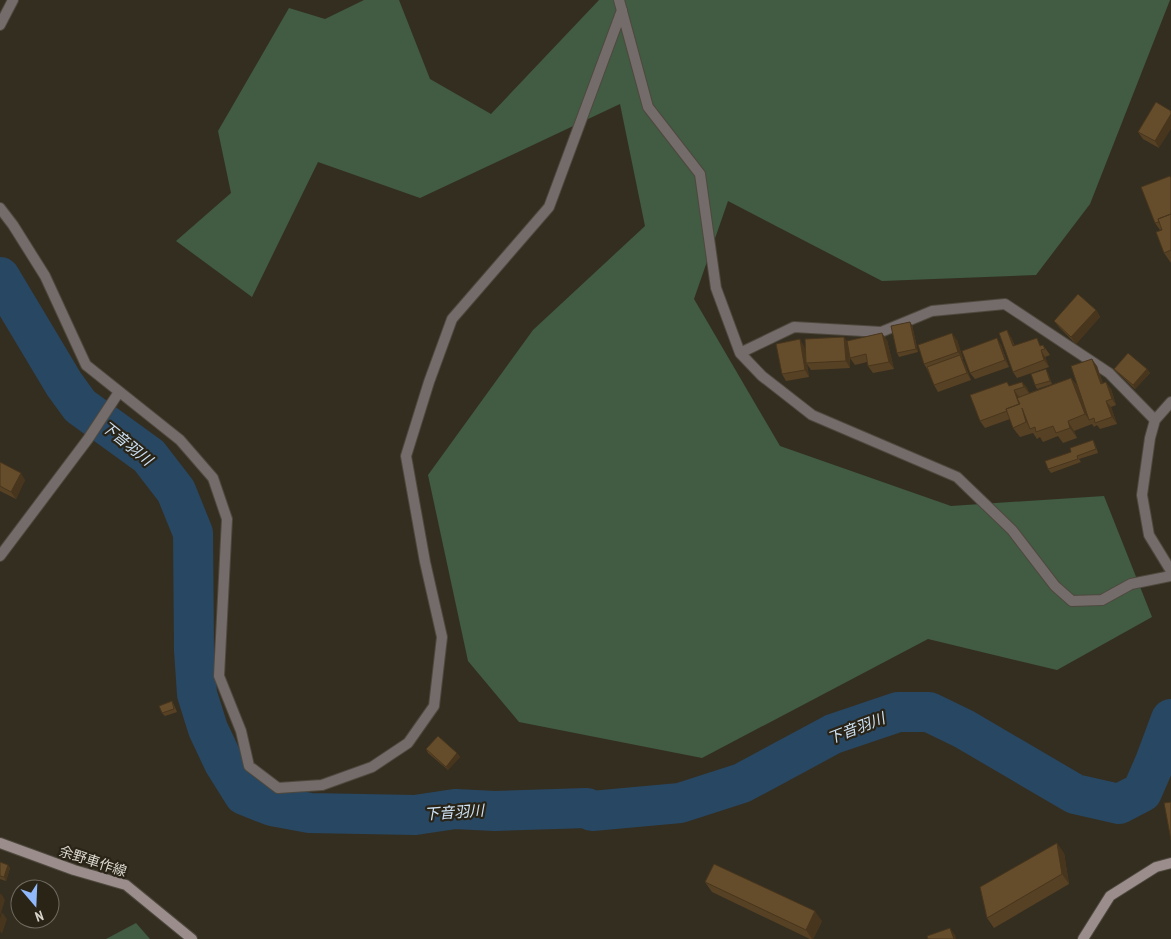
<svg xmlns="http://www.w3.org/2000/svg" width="1171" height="939" viewBox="0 0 1171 939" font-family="'PT Sans Narrow','Noto Sans JP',sans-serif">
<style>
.green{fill:#415c42}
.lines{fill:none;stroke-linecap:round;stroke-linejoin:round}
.river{stroke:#284763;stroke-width:40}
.street-casing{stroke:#4e493d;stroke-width:12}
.secondary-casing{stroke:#4e493d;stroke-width:12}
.street{stroke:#746b6b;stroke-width:10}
.secondary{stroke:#9a8d8c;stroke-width:10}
.wall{fill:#574124}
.shaded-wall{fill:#47351d}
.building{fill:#654c2a;stroke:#47351d}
.labels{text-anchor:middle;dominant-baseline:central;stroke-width:4.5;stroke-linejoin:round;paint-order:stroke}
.street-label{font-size:14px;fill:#d8d5cd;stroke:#2a2417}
.water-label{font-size:15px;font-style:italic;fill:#cee3f7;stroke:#2a2417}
</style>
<rect width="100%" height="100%" fill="#342e21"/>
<path class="green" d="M364,0H399L430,79L491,114L599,0H1170L1090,204L1036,275L882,281L728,201L694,299L780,446L951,506L1104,496L1152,617L1057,670L928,639L702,758L519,722L468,661L428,475L533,330L645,226L620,104L420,198L318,162L252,297L176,241L231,193L218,131L289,8L325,19Z
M136,923L150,939H106Z"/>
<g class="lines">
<path class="river" d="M0,277L64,384L80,406L149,456L176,491L193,533L194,650L197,694L208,729L224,763L244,795L272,806L310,813L415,815L455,809L495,811L587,808L592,811L680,803L742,783L833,734L898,712H929L964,729L1075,794L1119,804L1142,792L1155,762L1171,719"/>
<g class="street-casing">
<path id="street" d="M619,0L648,107L700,174L716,288L740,353L794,327L881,332L932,311L1005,304L1109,373L1155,420
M0,25L13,0
M0,208L13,225L45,276L86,365L180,440L213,478L227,519L219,676L241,731L249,766L278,788L322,785L372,767L408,743L434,706L442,637L425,562L406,456L429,382L452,319L549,207L622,10
M740,353L762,376L812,415L957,477L1012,530L1055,586L1072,601L1102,600L1131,584L1171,576
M1171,402L1155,420L1150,438L1142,495L1149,535L1171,571
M0,556L88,439L119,392"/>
</g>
<g class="secondary-casing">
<path id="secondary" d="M0,843L74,870L126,885L192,939
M1083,939L1110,896L1156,867L1171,863"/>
</g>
<use href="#street" class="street"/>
<use href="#secondary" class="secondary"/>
</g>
<path class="wall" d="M1156,102L1159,148L1143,139L1138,132Z
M1171,178V263L1164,253L1161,229L1160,230L1155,223Z
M1096,310L1100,317L1076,344L1059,327L1054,321Z
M912,325L918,352L899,357L897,353Z
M1011,337L1015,346L1043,345L1048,352L1050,355L1045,357L1049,367L1017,378L1013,372Z
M997,338L1001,345L1009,367L975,379L970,373Z
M887,340L894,369L873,373L868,366L867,362L855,365L850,358V356V368L811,370L807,364L809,377L786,381L782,374L804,346L806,357L847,341Z
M957,340L963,359H962L964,362L971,380L938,392L934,385L927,369L924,364Z
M1097,366L1103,384L1111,389L1116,405L1111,407L1117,424L1100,429L1097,425L1094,427L1092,424L1074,431L1077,438L1063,443L1058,436L1043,442L1040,437L1037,439L1033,433L1020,437L1013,428L1010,419L985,428L980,421L1010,386L1022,382L1027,388L1029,393L1071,378L1078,387Z
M1114,369H1147L1150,373L1135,389L1117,372Z
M1048,373L1052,384L1037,389L1035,385Z
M1093,440L1095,444L1098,453L1079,459L1081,462L1051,473L1048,469Z
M0,462L25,480L16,499L0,491Z
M172,701L174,705L177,712L165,716L162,713Z
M426,749L457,753L460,757L448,770L428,753Z
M1064,853L1069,884L994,928L987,918Z
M0,862L8,865L10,868L6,881L0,879Z
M705,882L822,921L813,939H810L712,892Z"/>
<path class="shaded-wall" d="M1171,114V129L1159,148L1155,141Z
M1096,310L1100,317L1076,344L1071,337Z
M910,322L912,325L918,352L916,349Z
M1007,330L1011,337L1017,353L1013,346Z
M882,333L887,340L894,369L889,362Z
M952,333L957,340L963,359L958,352Z
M844,337L849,344L850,368L846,361Z
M997,338L1001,345L1009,367L1005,360Z
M800,339L804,346L807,363H806L807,364L809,377L805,370Z
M1041,350L1045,357L1049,367L1044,360Z
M960,355L964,362L971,380L967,373Z
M1092,359L1097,366L1105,391L1101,384Z
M1046,369L1048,373L1052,384L1050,381Z
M1147,369L1150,373L1135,389L1133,385Z
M1071,378L1078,388L1089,420L1092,424L1085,414Z
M1022,382L1027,388L1029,393L1024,387Z
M1106,382L1111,389L1116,405L1112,399Z
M1014,390L1019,397L1031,428L1026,422Z
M1106,401L1111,407L1117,424L1112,417Z
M1068,421L1074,431L1077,438L1070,428Z
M21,473L25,480L16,499L11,492Z
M457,753L460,757L448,770L446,767Z
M1057,843L1064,853L1069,884L1062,874Z
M8,865L10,868L6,881L4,877Z
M1,893L5,900L0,916V895Z
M815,911L822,921L813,939H812L806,930Z
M2,912L7,919L2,934L0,931V918Z
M950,928L955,935L956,939H954Z"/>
<path class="building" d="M1156,102L1171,111V114L1155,141L1138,132Z
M1170,176L1171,178V214L1158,219L1159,222L1155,223L1141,187Z
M1171,214V250L1164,253L1156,232L1162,230L1158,219Z
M1078,294L1096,310L1071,337L1054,321Z
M910,322L916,349L897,353L891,326Z
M1007,330L1013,346L1037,338L1040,346L1043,345L1045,349L1041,350L1044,360L1013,372L999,333Z
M882,333L889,362L868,366L866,354L850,358L847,341Z
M952,333L958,352L924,364L918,345Z
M844,337L846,361L806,363L805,339Z
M997,338L1005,360L970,373L962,351Z
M800,339L805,370L782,374L776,344Z
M1128,353L1147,369L1133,385L1114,369Z
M960,355L967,373L934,385L927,367Z
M1092,359L1101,384L1106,382L1112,399L1106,401L1112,417L1095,423L1094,418L1089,420L1071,366Z
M1046,369L1050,381L1035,385L1031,374Z
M1071,378L1085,414L1068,421L1070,428L1056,433L1053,426L1036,432L1035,427L1030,429L1022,408L1026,422L1013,428L1006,409L1020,404L1017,398Z
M1007,382L1009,386L1022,382L1024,387L1014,390L1019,404L1006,409L1007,411L980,421L970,395Z
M1093,440L1096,449L1077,456L1078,459L1048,469L1045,461L1071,452L1070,448Z
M0,462L21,473L11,492L0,486Z
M172,701L174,709L162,713L159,706Z
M438,736L457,753L446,767L426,749Z
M1171,802V840L1164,803Z
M1057,843L1062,874L987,918L980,887Z
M0,862L8,865L4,877L0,876Z
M714,864L815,911L806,930L705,882Z
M950,928L954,939H928L927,936Z"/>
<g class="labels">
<g class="street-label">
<text transform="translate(93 861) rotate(18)">余野車作線</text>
</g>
<g class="water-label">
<text transform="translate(127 443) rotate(39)">下音羽川</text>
<text transform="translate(856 728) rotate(-21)">下音羽川</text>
<text transform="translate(454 812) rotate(-4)">下音羽川</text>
</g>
</g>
<g transform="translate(35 904) rotate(161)"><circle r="24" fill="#2a2417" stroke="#706b60"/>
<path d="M0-4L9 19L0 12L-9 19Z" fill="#90b8fd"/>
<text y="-8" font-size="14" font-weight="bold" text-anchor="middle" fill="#d8d5cd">N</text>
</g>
</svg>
